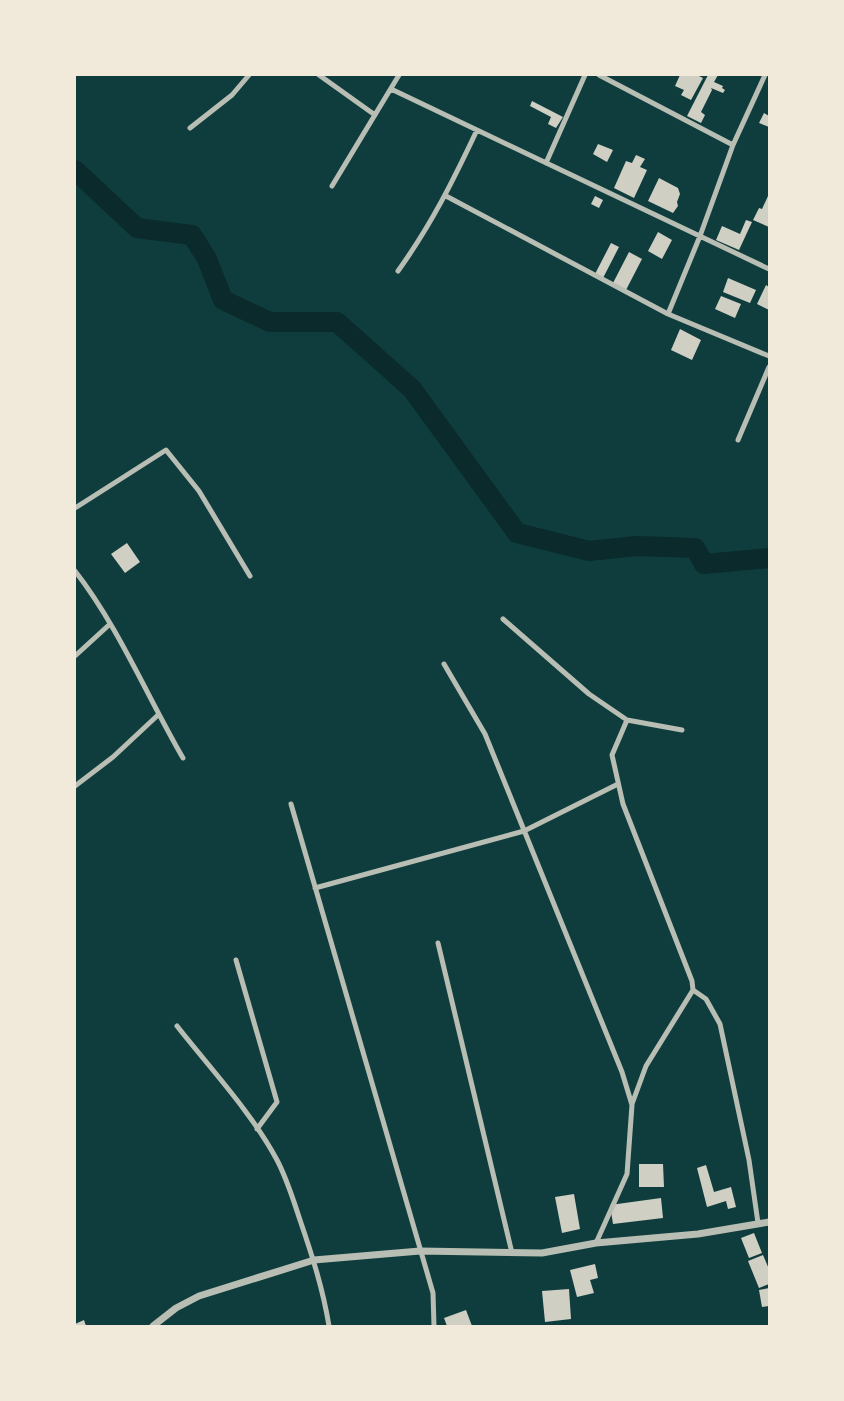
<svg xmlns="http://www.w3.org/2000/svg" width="844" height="1401" viewBox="0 0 844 1401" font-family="'Nunito Sans',sans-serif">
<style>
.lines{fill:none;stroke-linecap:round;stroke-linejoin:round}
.river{stroke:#0a2a2b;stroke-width:20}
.building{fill:#cfcfc3}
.minor{stroke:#b8beb3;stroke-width:5}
.tertiary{stroke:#b8beb3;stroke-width:7}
</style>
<rect width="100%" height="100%" fill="#0f3d3e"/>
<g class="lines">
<path class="river" d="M75,170L137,228L192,235L207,259L223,300L270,322H337L412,389L517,533L589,551L636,546L695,548L704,564L769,558"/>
</g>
<path class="building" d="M680,75H697L703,78L691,100L681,95L684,90L675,86Z
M708,75H718L714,82L723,86L722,88L725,90L723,93L711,88L712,90L701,112L705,115L701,123L687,116Z
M532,101L563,117L556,128L548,124L551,117L530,106Z
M764,113L769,116V127L759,123Z
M598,144L613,150L607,162L593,154Z
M636,155L645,159L640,167L647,170L634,198L614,188L626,161L632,163Z
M659,178L678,188L680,194L677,202L678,206L673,213L648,201Z
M595,196L603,200L599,208L591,204Z
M768,196H769V227L753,220L759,208L762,209Z
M746,220L752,222L739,250L716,240L722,226L740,234Z
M658,232L672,240L662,259L648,251Z
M611,243L619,247L603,278L595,274Z
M629,252L642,259L626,290L613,283Z
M728,278L756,290L750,303L723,292Z
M766,285L769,287V310L757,304Z
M721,296L741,304L735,318L715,309Z
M680,329L701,340L692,360L671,350Z
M127,543L140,562L125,573L111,554Z
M639,1164H663L664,1187H639Z
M706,1165L714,1192L731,1187L736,1207L728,1209L726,1201L707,1207L697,1168Z
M574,1194L580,1229L562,1233L555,1197Z
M661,1198L663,1218L613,1224L610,1205Z
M754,1233L762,1253L749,1258L741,1238Z
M763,1255L769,1269V1284L759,1288L748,1261Z
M595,1264L598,1278L590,1280L594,1293L577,1297L570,1270Z
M769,1288V1306L762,1307L759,1290Z
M569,1289L571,1319L545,1322L542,1291Z
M466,1310L472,1326H447L444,1318Z
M84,1320L86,1326H75V1324Z"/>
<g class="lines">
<path class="minor" d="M319,75L375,115
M599,75L733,145
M391,89L769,269
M190,128L232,95L249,75
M546,163L585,75
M332,186L399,75
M446,196L668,314L769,356
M398,271C431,225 453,181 477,130
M668,314L700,236L733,145L765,75
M738,440L769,367
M75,508L166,450L199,491L250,576
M75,571C118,626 148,698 183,758
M503,619L589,694L627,720L682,730
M75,656L110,624
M444,664L485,734L622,1072L632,1105L627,1174L596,1243
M627,720L612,755L623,804L692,981L693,990L706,999L720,1024L749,1160L758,1223
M75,786L113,757L158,715
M291,804L433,1293L434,1326
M315,888L524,831L618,784
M438,943L512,1253
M236,960L277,1102L257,1129
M177,1026C210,1068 252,1113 277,1160C287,1179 293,1199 300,1220C312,1255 323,1289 329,1326
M632,1104L646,1066L693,990"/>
<path class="tertiary" d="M153,1326L176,1308L199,1296L314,1260L420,1251L542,1253L596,1243L698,1234L769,1222"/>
</g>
<rect width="844" height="1401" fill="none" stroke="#f1e9da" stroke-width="152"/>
</svg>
